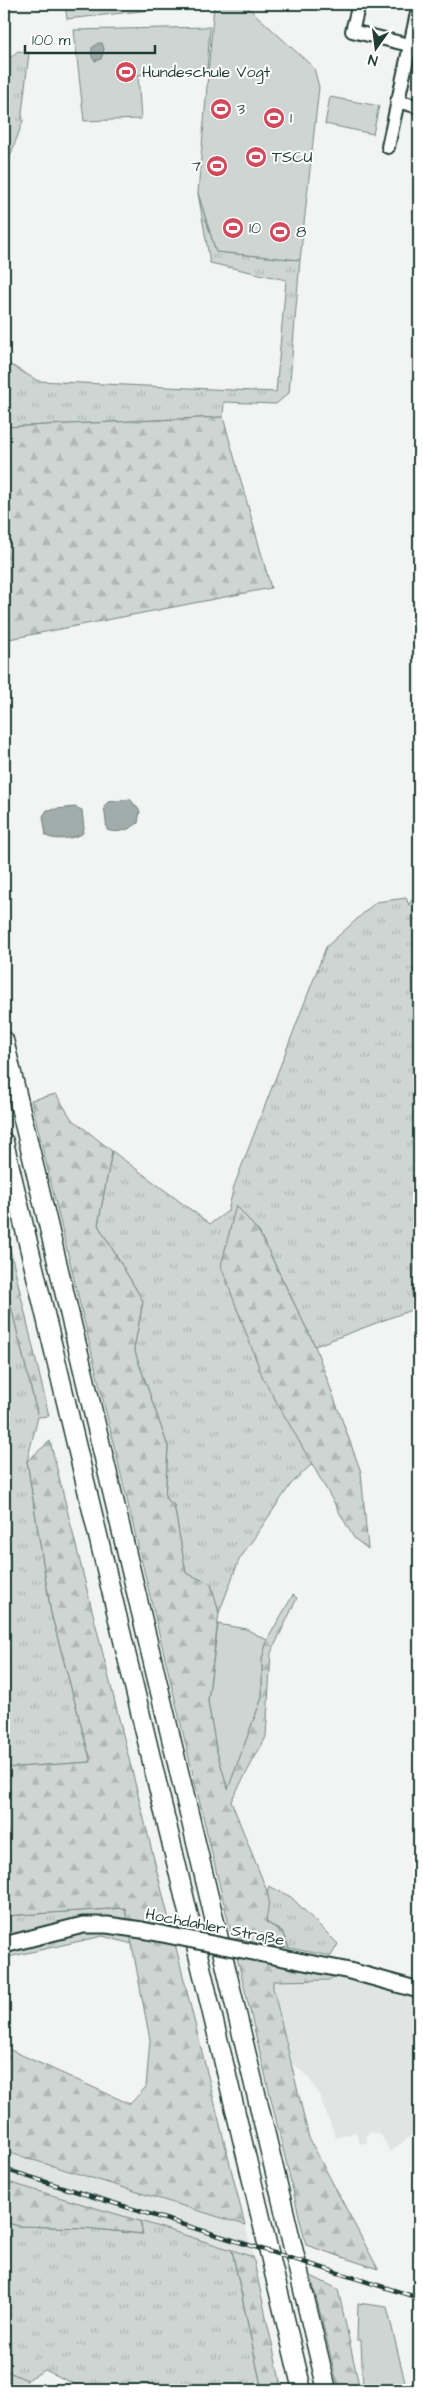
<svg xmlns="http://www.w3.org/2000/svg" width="423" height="2394" viewBox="0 0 423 2394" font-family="'Architects Daughter',sans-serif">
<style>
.built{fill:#e0e4e3}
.grass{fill:url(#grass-tufts);stroke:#768984}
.forest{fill:url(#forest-firs);stroke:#768984}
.green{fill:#ced5d3;stroke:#768984}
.water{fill:#a1adaa;stroke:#6d807b}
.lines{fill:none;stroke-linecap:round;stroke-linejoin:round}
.minor-casing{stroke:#1f3d34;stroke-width:16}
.major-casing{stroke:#1f3d34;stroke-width:19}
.highway-casing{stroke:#1f3d34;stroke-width:21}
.minor{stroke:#fff;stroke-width:12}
.major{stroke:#fff;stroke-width:15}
.highway{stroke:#fff;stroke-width:18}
.rail-casing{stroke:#1f3d34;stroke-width:4.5}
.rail{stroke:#fff;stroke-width:2.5;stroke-dasharray:8;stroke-linecap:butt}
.major-bridge-casing{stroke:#1f3d34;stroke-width:19;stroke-linecap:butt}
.major-bridge{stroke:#fff;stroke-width:15}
.labels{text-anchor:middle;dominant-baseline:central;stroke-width:4;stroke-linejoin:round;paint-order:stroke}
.poi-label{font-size:16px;fill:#1f3d34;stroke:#fff;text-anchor:start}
.street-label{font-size:16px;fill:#1f3d34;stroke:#fff}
</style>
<defs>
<pattern id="grass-tufts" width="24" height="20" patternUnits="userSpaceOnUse" patternTransform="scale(1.25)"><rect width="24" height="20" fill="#ced5d3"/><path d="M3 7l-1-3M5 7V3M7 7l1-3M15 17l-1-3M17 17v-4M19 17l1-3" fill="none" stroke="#b0b8b6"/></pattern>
<pattern id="forest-firs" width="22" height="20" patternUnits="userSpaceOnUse" patternTransform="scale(1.25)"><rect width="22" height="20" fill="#ced5d3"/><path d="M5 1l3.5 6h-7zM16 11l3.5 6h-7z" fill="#b0b8b6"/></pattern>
</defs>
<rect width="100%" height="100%" fill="#f2f3f3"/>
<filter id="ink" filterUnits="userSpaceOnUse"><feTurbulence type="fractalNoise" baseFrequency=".02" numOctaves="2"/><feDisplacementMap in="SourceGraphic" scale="10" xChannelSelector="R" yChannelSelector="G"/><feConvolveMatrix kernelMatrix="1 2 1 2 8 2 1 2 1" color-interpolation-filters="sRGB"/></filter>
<g filter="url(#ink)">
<path class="built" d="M334,1977L419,1998V2129L390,2152L382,2136L376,2133L370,2132L366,2135L367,2142L360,2144L356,2132L336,2138L320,2097L309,2078L291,2062L273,1981L329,1980Z
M4,2151L245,2225L253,2257L4,2181Z"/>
<path class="grass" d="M18,51L29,53L22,113L23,121L4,173V63Z
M198,193L216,252L300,260L289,393L276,404L224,402L223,417L4,427V367L11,365L38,381L276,392L286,280L210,263Z
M419,897V1307L315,1346L259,1232L236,1206L263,1378L313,1463L291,1484L239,1560L219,1613L211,1584L186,1574L174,1505L165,1498L168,1447L134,1349L143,1301L98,1225L112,1151L210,1224L228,1211L234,1186L326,947L376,902L406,898L409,905L413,898Z
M4,1287L7,1290L38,1417L27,1461L51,1613L91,1762L4,1768Z
M269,1886L291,1897L338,1944L331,1956L289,1948L282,1931L266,1922C267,1913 266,1892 269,1886Z
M125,1908L132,1944L103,1936L4,1958V1916Z
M140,2221L232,2250L262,2390H87L45,2370L27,2380L4,2370V2222L19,2226L85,2228L142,2234Z"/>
<path class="forest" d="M223,417L271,588L4,640V427Z
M56,1094L71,1118L112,1151L98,1225L143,1301L134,1349L168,1447L165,1498L174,1505L186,1573L211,1584L219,1613L208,1701L216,1748L228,1788L262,1697V1659L267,1640L293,1595L297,1598L271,1653L266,1737L231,1801L267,1891L269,1901L266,1922L282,1932L289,1948L265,1945L232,1937L31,1100Z
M236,1205L259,1232L315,1346L361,1472L368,1549L354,1538L263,1378L221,1266Z
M4,1223L49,1416L38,1417L7,1290L4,1287Z
M50,1441L245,2225L4,2151V2047L130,2104L146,2087L150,2040L125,1908L4,1916V1768L91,1762L51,1613L27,1461Z
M237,1957L334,1977L329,1980L273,1981V1987L309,2138L378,2269L306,2245Z
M4,2181L140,2221L143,2234L85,2228L19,2226L4,2222Z
M232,2250L253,2257L282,2390H262Z
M311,2276L338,2289L360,2390H339Z
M4,2370L27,2380L25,2390H4Z"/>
<path class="green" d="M65,4H149L150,10L67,19Z
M214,4H244L314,68L319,87L300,260L216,252L198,193Z
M210,27L207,69L138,75L141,119L84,121L74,30Z
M330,97L379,106L373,134L325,124Z
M218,1624L246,1629L267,1640L262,1659V1697L228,1789L216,1748L208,1701Z
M358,2303L387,2307L407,2390H363L361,2340H357Z"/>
<path class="water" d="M98,43H102L104,49L101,59L95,61L92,57V48Z
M130,799L140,811L138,823C129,830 118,834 107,830L104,806L108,802Z
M75,807L82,810L84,829L82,834C72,839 56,841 46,836L43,816L47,810Z"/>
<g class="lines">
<g class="minor-casing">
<path id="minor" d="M359,4L352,31L409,45
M397,101L419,107
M388,147L419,4"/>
</g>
<g class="major-casing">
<path id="major" d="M4,1945L83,1925H107L142,1930
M263,1954L350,1971L419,1990"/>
</g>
<g class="highway-casing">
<path id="highway" d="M4,1040L327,2390
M4,1142L302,2390"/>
</g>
<use href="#minor" class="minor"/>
<use href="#major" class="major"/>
<use href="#highway" class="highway"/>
<g class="rail-casing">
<path id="rail" d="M4,2169L419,2298"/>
</g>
<use href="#rail" class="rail"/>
<g class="major-bridge-casing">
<path id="major-bridge" d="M142,1930L263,1954"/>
</g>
<use href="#major-bridge" class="major-bridge"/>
</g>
</g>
<defs>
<g id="stadium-disc" transform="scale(1.125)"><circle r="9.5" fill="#d1495b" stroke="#fff"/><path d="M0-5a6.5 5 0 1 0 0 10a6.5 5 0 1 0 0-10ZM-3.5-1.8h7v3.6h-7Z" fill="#fff"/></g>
</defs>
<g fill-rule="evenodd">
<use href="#stadium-disc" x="126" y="72"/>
<use href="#stadium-disc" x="221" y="109"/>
<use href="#stadium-disc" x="274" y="118"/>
<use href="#stadium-disc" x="256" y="157"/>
<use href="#stadium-disc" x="217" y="166"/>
<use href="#stadium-disc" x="233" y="228"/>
<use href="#stadium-disc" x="280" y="232"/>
</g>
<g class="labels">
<g class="poi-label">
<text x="142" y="72">Hundeschule Vogt</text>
<text x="237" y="109">3</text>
<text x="290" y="118">1</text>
<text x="272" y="157">TSCU</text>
<text x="201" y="166" text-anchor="end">7</text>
<text x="249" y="228">10</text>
<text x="296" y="232">8</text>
</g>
<g class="street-label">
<text transform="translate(215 1927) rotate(11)">Hochdahler Straße</text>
</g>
</g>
<rect width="423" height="2394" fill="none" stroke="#fff" stroke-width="20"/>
<rect x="10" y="10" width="403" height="2374" fill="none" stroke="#1f3d34" stroke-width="2" filter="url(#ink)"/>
<g transform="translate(376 48) rotate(194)" stroke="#ffffff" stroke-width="4" paint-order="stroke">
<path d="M0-4L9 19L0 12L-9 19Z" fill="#1f3d34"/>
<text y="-8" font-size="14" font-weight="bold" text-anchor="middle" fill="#1f3d34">N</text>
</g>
<path d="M25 45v8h130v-8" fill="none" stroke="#1f3d34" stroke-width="2.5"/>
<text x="32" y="45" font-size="15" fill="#1f3d34" stroke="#ffffff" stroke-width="4" paint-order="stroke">100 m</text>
</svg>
